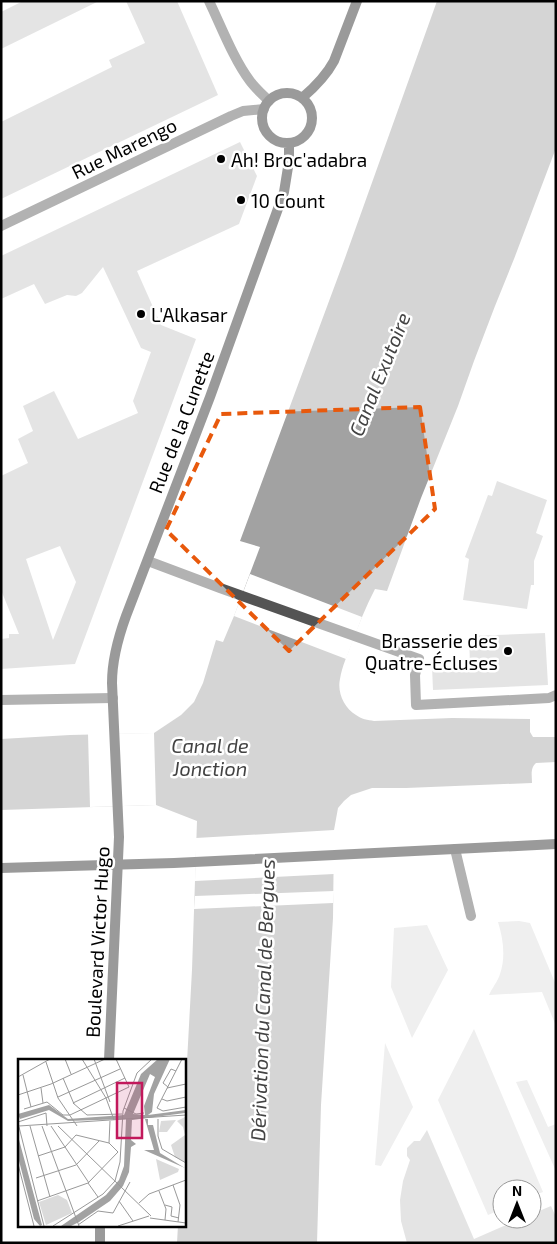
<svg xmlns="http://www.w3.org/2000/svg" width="557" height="1244" viewBox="0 0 557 1244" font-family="'Exo 2',sans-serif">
<rect width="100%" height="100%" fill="#fff"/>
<!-- green -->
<path fill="#dbdbdb" d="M519,921l11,2 26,62v41l-14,-34 -53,3c3,-7 9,-14 11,-21 6,-17 3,-36 -2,-52z
M427,925l21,45 -36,68 -21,-51 3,-59z
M474,1029l69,163 -11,4v-7h-30v20l-14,6 -50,-115z
M385,1043l28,64 -32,59 -6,-1z
M527,1080l21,47 8,-3v47l-40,-89z"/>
<!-- water -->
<path fill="#a2a2a2" d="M437,1h119v147l-42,111 -19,47 -21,55 -16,45 -37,92 -34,93 -12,-2c-9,17 -16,35 -23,53 -4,12 -10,24 -12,37 -3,13 4,29 16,36 5,4 12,5 18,6l78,-3 78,1v13l3,5h23v25l-20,1c-6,5 -4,13 -4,20l-126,5h-34l-21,7 -7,6 -6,7 -4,22 -1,88 -12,187 -4,138h-140l1,-18h6v-108l8,-147 5,-149 -41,-16 -155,5v-71l69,-4 84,-2 27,-18 13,-13 9,-19 13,-43 7,2 11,-26 26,-69 -20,-6 105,-283z"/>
<!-- pier -->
<path fill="#fff" d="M250,574l112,43 -16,42 -112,-43z
M154,733l2,72 -66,2 -2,-73z
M334,830v44l-139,7 1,-43z
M334,891l-1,12 -139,6 1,-13z"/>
<!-- building -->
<path fill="#c4c4c4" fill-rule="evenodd" d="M23,1h76l-98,48v-37z
M126,1h51l41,94 -217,104v-77l111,-55 -3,-7 36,-17z
M240,142l17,34 -18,48 -102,47 24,54 35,14 -121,325 -74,5v-30l8,-1v-4h10l-18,-44v-114l27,-13 -10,-24 15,-8 -10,-25 31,-15 24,48 60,-26 -5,-12 18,-49 -10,-4 -38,-81 -21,26 -6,3 -9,-1 -22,9 -11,-20 -33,15v-43zM60,546l16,36 -23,58 -27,-81z
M497,481l50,19 -11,33 7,3 -9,25v24h-3l-4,24 -64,-9 6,-41 -4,-2 23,-62 4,1z
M545,633l3,52 -115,5 -1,-23 38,-2 -1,-29z
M427,1130l47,109 46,-20h12v-5l19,-8 5,11v26h-149l-6,-22 -1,-21 3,-19 7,-21 -3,-4v-8l7,-7h6z"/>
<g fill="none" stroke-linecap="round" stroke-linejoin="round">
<!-- street -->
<path stroke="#545454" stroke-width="10" d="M209,1c12,25 25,59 41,80 6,8 12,13 19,20
M1,226l230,-110 12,-5 21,-2
M148,561l72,27 199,71 -4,16 1,30 133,-7 7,-3
M1,700l112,-2
M455,849l16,67"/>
<!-- secondary -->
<path stroke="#212121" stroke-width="10" d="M262 118a25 25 0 1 1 50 0a25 25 0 1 1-50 0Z
M302,98c13,-11 24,-22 32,-37l23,-60
M1,868l173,-5 382,-19
M109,1060l10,-223 -7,-154c0,-24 6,-45 14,-67l84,-219 74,-205 5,-31v-18
M100,1243v-18"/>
</g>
<!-- marked area -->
<path d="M0 0H557V1244H0ZM420,407l15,102 -146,142 -123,-121 55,-116z" fill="#fff" fill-opacity=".55" fill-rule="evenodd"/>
<path fill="none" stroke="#e8590c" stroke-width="4" stroke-dasharray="10 6" stroke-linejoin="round" d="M420,407l15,102 -146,142 -123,-121 55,-116z"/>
<!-- markers -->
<g fill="#000" stroke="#fff" stroke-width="2">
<circle cx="221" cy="159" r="5"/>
<circle cx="241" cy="200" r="5"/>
<circle cx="141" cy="314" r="5"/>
<circle cx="508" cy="651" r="5"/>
</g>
<g text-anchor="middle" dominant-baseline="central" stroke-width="5" stroke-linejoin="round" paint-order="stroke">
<!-- street labels -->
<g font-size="19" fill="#000" stroke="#fff">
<text transform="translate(124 148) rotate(-26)">Rue Marengo</text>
<text transform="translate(181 422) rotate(-69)">Rue de la Cunette</text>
<text transform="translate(97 942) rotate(-87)">Boulevard Victor Hugo</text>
</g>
<!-- poi labels -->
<g font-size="19" fill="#000" stroke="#fff" text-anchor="start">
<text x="231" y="159">Ah! Broc'adabra</text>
<text x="251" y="200">10 Count</text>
<text x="151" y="314">L'Alkasar</text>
<text x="498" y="640" text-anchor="end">Brasserie des<tspan x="498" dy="22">Quatre-Écluses</tspan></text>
</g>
<!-- water labels -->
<g font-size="20" font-style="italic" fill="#434343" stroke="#fff">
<text transform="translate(379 374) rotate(-68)">Canal Exutoire</text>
<text x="210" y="745">Canal de<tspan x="210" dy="23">Jonction</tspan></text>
<text transform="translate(262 1000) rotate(-88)">Dérivation du Canal de Bergues</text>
</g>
</g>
<!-- overview -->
<g transform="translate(18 1059)">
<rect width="168" height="168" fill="#fff"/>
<path d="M167,58v45l-10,-5 -4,-12 14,-10 -2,-8 -6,-6zM158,61l-9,12h-8l2,-11zM138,100l23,10 -1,3 -18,8zM40,136l9,5 5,13 -26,12 -7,-23z" fill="#dbdbdb"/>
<path d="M140,0h12l-16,35 -2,18 -4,3 38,-5 -1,3 -53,7 -1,20 5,4 -5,3 -2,25 -6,14 -13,15 -31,21 -8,4h-10l45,-31 13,-15 5,-14 2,-47 -58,2 -19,-11 -29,9 -2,-5 31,-9 19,14 56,-4 17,-41zM132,15l5,3 -11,29 1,9 -12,-1zM127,60h3v6h5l7,28 25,15 -41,-18h10zM0,77l24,89 -2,1 -6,-7 -16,-62z" fill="#a2a2a2" fill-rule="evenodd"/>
<path fill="none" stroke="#999" stroke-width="1" d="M47,0l6,15M64,0l24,39 8,22M76,0l16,43M98,0l13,28M164,0l-25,49 6,3 23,-4M28,3l12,36 19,28M5,16l8,32M0,18l32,-18M45,19l11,26M150,28l-5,-4 8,-14 5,2M23,29l2,15M149,29l19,-4M0,36l33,-11 54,-25M40,38l62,-28M144,40l5,2 19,-4M55,44l52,-25M55,44l14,12 35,-1M106,49l12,6 8,-1M6,50l23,-7 16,13h7l59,-28M140,60v17l4,13 24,14M0,63l28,-9 1,13M1,67l167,-11M12,67l20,71M24,67l37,100M33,67l38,57M40,67l93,90M1,68l25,99M91,84l1,-22M20,97l27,-9 11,-12 33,8 9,9M0,105l16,62M18,119l40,-13 23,-24M70,124l10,14M155,126l7,20 -2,17M141,132l7,18 -1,11M19,142l51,-18 30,-31M101,142l14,20M121,144l10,-9 37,-14M147,146l7,2 -1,9 8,2M132,159l36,5M60,166l20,-14 15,2 17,-31M35,167l50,-32 12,-13 5,-19 3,-51 14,-38 15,-14M100,167l31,-10"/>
<path fill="#c2185b" fill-opacity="0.15" stroke="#c2185b" stroke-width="2.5" d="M99,24h25v55h-25z"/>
<rect width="168" height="168" fill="none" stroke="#000" stroke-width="2.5"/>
</g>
<!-- border -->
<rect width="557" height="1244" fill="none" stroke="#000000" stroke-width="5"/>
<!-- north arrow -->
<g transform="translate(517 1204)"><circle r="24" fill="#ffffff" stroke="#999999"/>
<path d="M0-4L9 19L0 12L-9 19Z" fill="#000000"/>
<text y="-8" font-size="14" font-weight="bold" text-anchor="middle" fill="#000000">N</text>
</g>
</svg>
